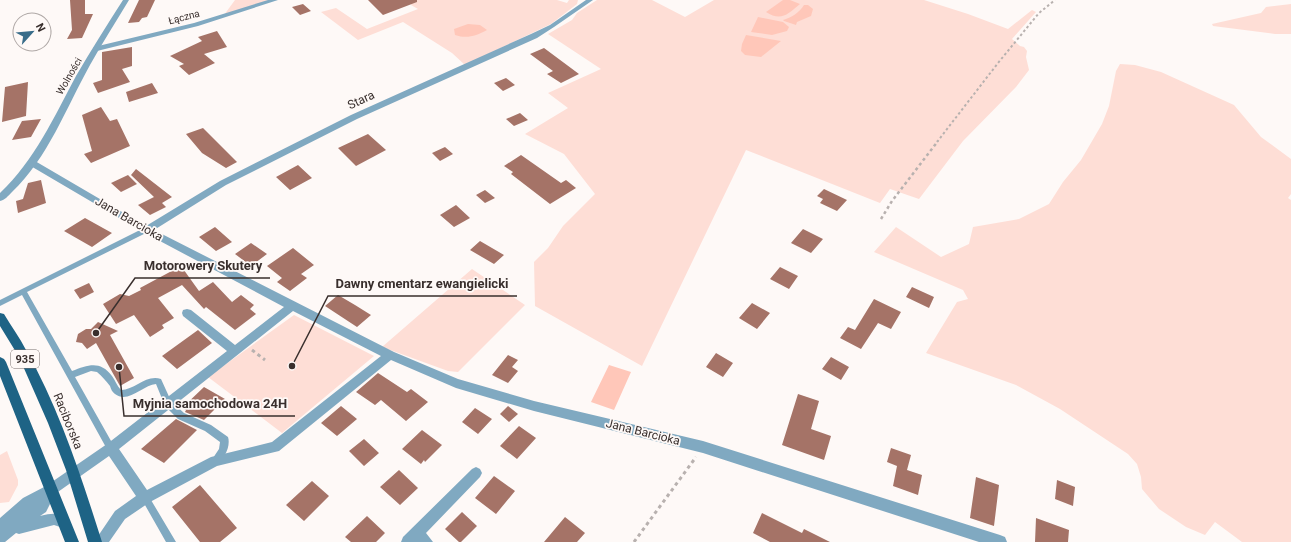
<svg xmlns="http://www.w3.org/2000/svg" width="1291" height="542" viewBox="0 0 1291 542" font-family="Roboto,sans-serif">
<rect width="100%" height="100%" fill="#fef9f7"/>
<!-- green -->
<path fill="#feded6" d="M235,0h35l-46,15z
M413,0h144l10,3 2,-3h9l-1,4 -26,20 -86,41 -13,-12 -49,-31 -45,18 -37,-28 15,-4 31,21 51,-20 -7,-4z
M597,0h55l33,17 29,-17h210l44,14 40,15 24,-19 4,2 -24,27 8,7 4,1 3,4 -1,6 3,13 -13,17 -53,54 -44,58 -29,-10 -10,14 -134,-53 -104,216 -107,-60 -1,-44 14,-14 15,-22 32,-32 -31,-40 -39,-20 43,-26 -20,-15 53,-24 -53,-35 24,-14 5,-7z
M1291,4v30h-16l-62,-8 -1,-2 49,-11 5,-6z
M1120,64l15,1 26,7 73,33 27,32 30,22v35l-3,4 3,2v342h-49l-27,-20 -10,13 -19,-8 -27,-18 -17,-20 -1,-12 -4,-13 -9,-10 -68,-45 -44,-24 -90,-32 31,-51 11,-3 -5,-9 -89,-38 22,-25 45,30 28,-13 4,-17 46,-8 30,-15 14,-22 18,-22 21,-36 7,-18 7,-35z
M472,269l53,36 -67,67 -10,-1 -66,-24z
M294,315l80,41 -92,77 -74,-56z
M7,451l11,29v5l-9,17 -9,1v-48z"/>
<!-- water -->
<path fill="#ffc7b9" d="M783,0h7l10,4c-12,10 -19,18 -34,8z
M804,5h4l5,4 -2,7 -14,6 -1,3 -12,-4 -1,-1c8,-2 17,-8 21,-15z
M758,17l25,5 6,5 -2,4 -15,4 -21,-3z
M468,24l12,1 7,5c-11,6 -20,9 -32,5l-1,-6z
M746,35l35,6 -20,16 -16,-2 -4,-4 1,-7z
M609,365l22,7 -17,38 -23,-8z"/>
<!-- building -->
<path fill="#a57367" d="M70,0h15v14h8l-11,24 -15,1 5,-9z
M139,0h16l-8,17 -5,1 -3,4 -11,1z
M368,0h49v2l-34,13z
M303,4l8,7 -11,4 -8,-8z
M217,31l10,16 -23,7 11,9 -26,12 -10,-9 5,-2 -14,-8 32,-15 -4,-4z
M132,47v19l-10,3 8,13 -32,11 -5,-10 9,-3v-28z
M544,48l35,26 -18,9 -14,-9 6,-3 -23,-17z
M506,78l9,7 -12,6 -9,-8z
M28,82l-2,34 -24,6 3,-35z
M152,83l6,10 -29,9 -3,-10z
M101,107l9,14 7,-2 13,27 -39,17 -7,-9 8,-3 -10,-36z
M520,113l8,7 -14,6 -8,-7z
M41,119l-10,18 -19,3 10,-19z
M203,128l34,34 -11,6 -24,-15 -16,-19z
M368,134l18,16 -30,16 -18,-18z
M445,147l8,7 -13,7 -8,-8z
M521,155l40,28 5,-3 10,8 -26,16 -39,-30 2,-2 -9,-6z
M298,165l14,13 -22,12 -14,-13z
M136,169l36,28 -10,6 4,4 -16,8 -12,-10 16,-8 -23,-22z
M128,175l9,9 -16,8 -10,-9z
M41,180l5,23 -28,10 -2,-12 7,-2 5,-16z
M824,189l23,11 -10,11 -17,-8 3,-4 -6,-3z
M485,190l10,8 -10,5 -9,-8z
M456,205l14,13 -16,9 -14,-12z
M85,218l27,15 -20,14 -28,-16z
M215,227l17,15 -16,9 -17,-14z
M803,229l20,10 -12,14 -20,-10z
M480,241l24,14 -10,9 -24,-14z
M251,243l16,11 -16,12 -16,-12z
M293,248l21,17 -13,9 6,4 -17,13 -13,-9 5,-4 -15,-12z
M181,266l18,25 14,-9 19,20 9,-7 13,10 -4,4 6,5 -21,16 -29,-23 -2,2 -22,-24 -24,13 16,20 -12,7 2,3 -14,9 -16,-22 -18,9 -13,-20 17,-10 9,2 12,-6 -1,-2z
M780,267l18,9 -9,13 -19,-10z
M89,283l5,9 -14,7 -6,-9z
M912,287l22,10 -5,11 -23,-11z
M338,295l17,10 16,10 -14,12 -32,-21z
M874,299l27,13 -10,17 -13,-6 -17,26 -21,-11 8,-11 7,3z
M752,303l18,10 -13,16 -18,-11z
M98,322l20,9 -8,4 24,43 -14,8 -24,-43 -9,6 -5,-6 -6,-1 2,-8 8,-5h5z
M198,330l14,13 -35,26 -15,-13z
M716,353l17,10 -10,14 -17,-10z
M508,355l10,5 -6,7 6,4 -10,12 -16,-8z
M831,357l18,10 -8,13 -19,-11z
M378,373l29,19 4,-3 17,13 -22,19 -25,-21 -6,5 -19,-13z
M204,387l21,12 -21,21 -19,-8 1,-2 -4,-2z
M798,394l21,7 -8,28 20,7 -7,24 -42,-15z
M341,406l16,13 -20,17 -16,-13z
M508,406l10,8 -9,8 -9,-8z
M475,408l17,11 -14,15 -16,-12z
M176,419l21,11 -33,33 -23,-14z
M519,426l17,12 -19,21 -17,-13z
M422,430l20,15 -17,17 -1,-2 -3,4 -19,-15z
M364,439l15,14 -15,13 -15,-15z
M891,448l20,7 -4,15 15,5 -4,20 -25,-9 4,-20 -10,-4z
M399,470l19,18 -18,17 -20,-18z
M494,476l21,15 -19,23 -21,-16z
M976,477l23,8 -5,41 -24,-8z
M1057,480l18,7 -2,19 -18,-7z
M312,481l17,15 -25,25 -18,-16z
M200,485l37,43 -17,14h-20l-28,-35z
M462,512l15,14 -16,16h-2l-14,-13z
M762,513l40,20 2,-4 26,13h-60l-17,-9z
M367,516l18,17 -9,9h-25l-6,-5z
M565,517l20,16 -8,9h-33z
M1036,518l33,12 -1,12h-33z"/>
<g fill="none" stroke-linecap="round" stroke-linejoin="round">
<!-- path-far2 -->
<path stroke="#b8b1af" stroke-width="2" stroke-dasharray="2.5 2.5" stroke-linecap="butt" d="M937,142l61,-79 41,-50 16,-13"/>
<!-- path-far1 -->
<path stroke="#b8b1af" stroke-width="2.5" stroke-dasharray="3 3" stroke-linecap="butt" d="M881,219l11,-18 46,-60"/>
<!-- path -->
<path stroke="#b8b1af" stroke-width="3" stroke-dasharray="3.5 3.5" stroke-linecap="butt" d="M252,350l13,10
M634,542l62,-85"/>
<!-- service -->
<path fill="#80a9c1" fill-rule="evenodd" d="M144,228h2l3,2 -1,2 -121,60 45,79c16,-6 28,-11 40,5 3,4 5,10 9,14 14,0 25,-16 40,-11l10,22 13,12 27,12 17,12c3,9 -4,24 -13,28l-3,-1 -1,-3 8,-12 1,-7 -15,-11 -27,-12 -13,-13 -9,-22c-13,1 -28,20 -41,10 -3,-2 -4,-5 -5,-8 -4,-5 -8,-10 -13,-14l-6,-1 -16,6 40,71 -1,3 -3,1 -3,-1 -86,-156 -22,11v-6z
M145,494l3,1 28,47h-10l-25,-44 1,-3z"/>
<!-- minor -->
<path fill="#80a9c1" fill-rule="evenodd" d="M268,0h10l-80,26 -101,25 -4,-2 1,-2 100,-24z
M586,0h7l-39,27 -17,11 -180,81 -131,66 -72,45 240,122 64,27 76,22 169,40 297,94 5,2 2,5h-28l-276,-89 -169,-42 -78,-23 -65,-28 -112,91 -62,15 -67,36 -25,17 -16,23h-15l21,-31 21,-15 -27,-40 -54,38 -9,18 -6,4c13,-3 16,-3 28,1l2,5 -2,5 -5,1 -9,-3 -35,9 -3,-1 -11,9h-5v-24l23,-20 23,-12 61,-42 120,-93 -44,-35 -1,-3 1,-3 4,-1 4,1 44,35 49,-38 -141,-75 -114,-67 -1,-2 1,-2h6l111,65 74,-45 131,-66 180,-81 19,-9zM293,311l88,45 -109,86 -61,15 -64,33 -28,-41z
M476,467l4,2 2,4 -2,4 -54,56 7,9h-32l2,-5 69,-68z"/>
<!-- tertiary -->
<path fill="#80a9c1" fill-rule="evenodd" d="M123,0h6c-13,22 -27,43 -39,65 -24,43 -42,93 -78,127 -4,4 -7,8 -12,9v-8c35,-33 54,-76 76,-117 15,-26 31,-51 47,-76z"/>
<!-- primary -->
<path fill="#1e6385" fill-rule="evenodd" d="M0,313l4,1c7,12 16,24 22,36 34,60 55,126 76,192h-14l-22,-72 -18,-47 -29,-66 -19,-31z
M0,357l4,2 2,3 73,180h-14l-65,-166z"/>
</g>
<g text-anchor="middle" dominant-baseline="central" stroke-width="3.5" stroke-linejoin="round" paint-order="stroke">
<!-- far-street labels -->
<g font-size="10" fill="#392f2d" stroke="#fef9f7">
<text transform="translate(184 17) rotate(-15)">Łączna</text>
<text transform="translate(69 76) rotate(-60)">Wolności</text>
</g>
<!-- shield labels -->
<rect fill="#fef9f7" stroke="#746c6a" stroke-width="1" x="11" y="350" width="28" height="18" rx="3"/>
<g font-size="11" font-weight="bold" fill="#392f2d">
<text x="25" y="359">935</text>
</g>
<!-- street labels -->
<g font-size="12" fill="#392f2d" stroke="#fef9f7">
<text transform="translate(361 100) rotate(-25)">Stara</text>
<text transform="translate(129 219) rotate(30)">Jana Barcioka</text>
<text transform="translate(68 421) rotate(68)">Raciborska</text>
<text transform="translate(643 432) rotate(14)">Jana Barcioka</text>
</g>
</g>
<!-- callouts -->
<path fill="none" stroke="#392f2d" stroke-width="1.5" d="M96 333L135 278H270M292 366L328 296H517M119 367L124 416H295"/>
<g fill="#392f2d" stroke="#fef9f7" stroke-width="1.5">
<circle cx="96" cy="333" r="4"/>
<circle cx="292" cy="366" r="4"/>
<circle cx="119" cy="367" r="4"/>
</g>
<g font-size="13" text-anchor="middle" font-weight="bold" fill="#392f2d" stroke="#fef9f7" stroke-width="3.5" stroke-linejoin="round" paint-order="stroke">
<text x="203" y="270">Motorowery Skutery</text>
<text x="422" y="288">Dawny cmentarz ewangielicki</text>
<text x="210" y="408">Myjnia samochodowa 24H</text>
</g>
<!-- north arrow -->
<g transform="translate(32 32) rotate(63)"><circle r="19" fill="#fef9f7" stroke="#afa8a6"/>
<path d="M0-3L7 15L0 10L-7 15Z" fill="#386c89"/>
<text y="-6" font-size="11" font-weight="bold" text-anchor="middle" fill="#392f2d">N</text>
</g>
</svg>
